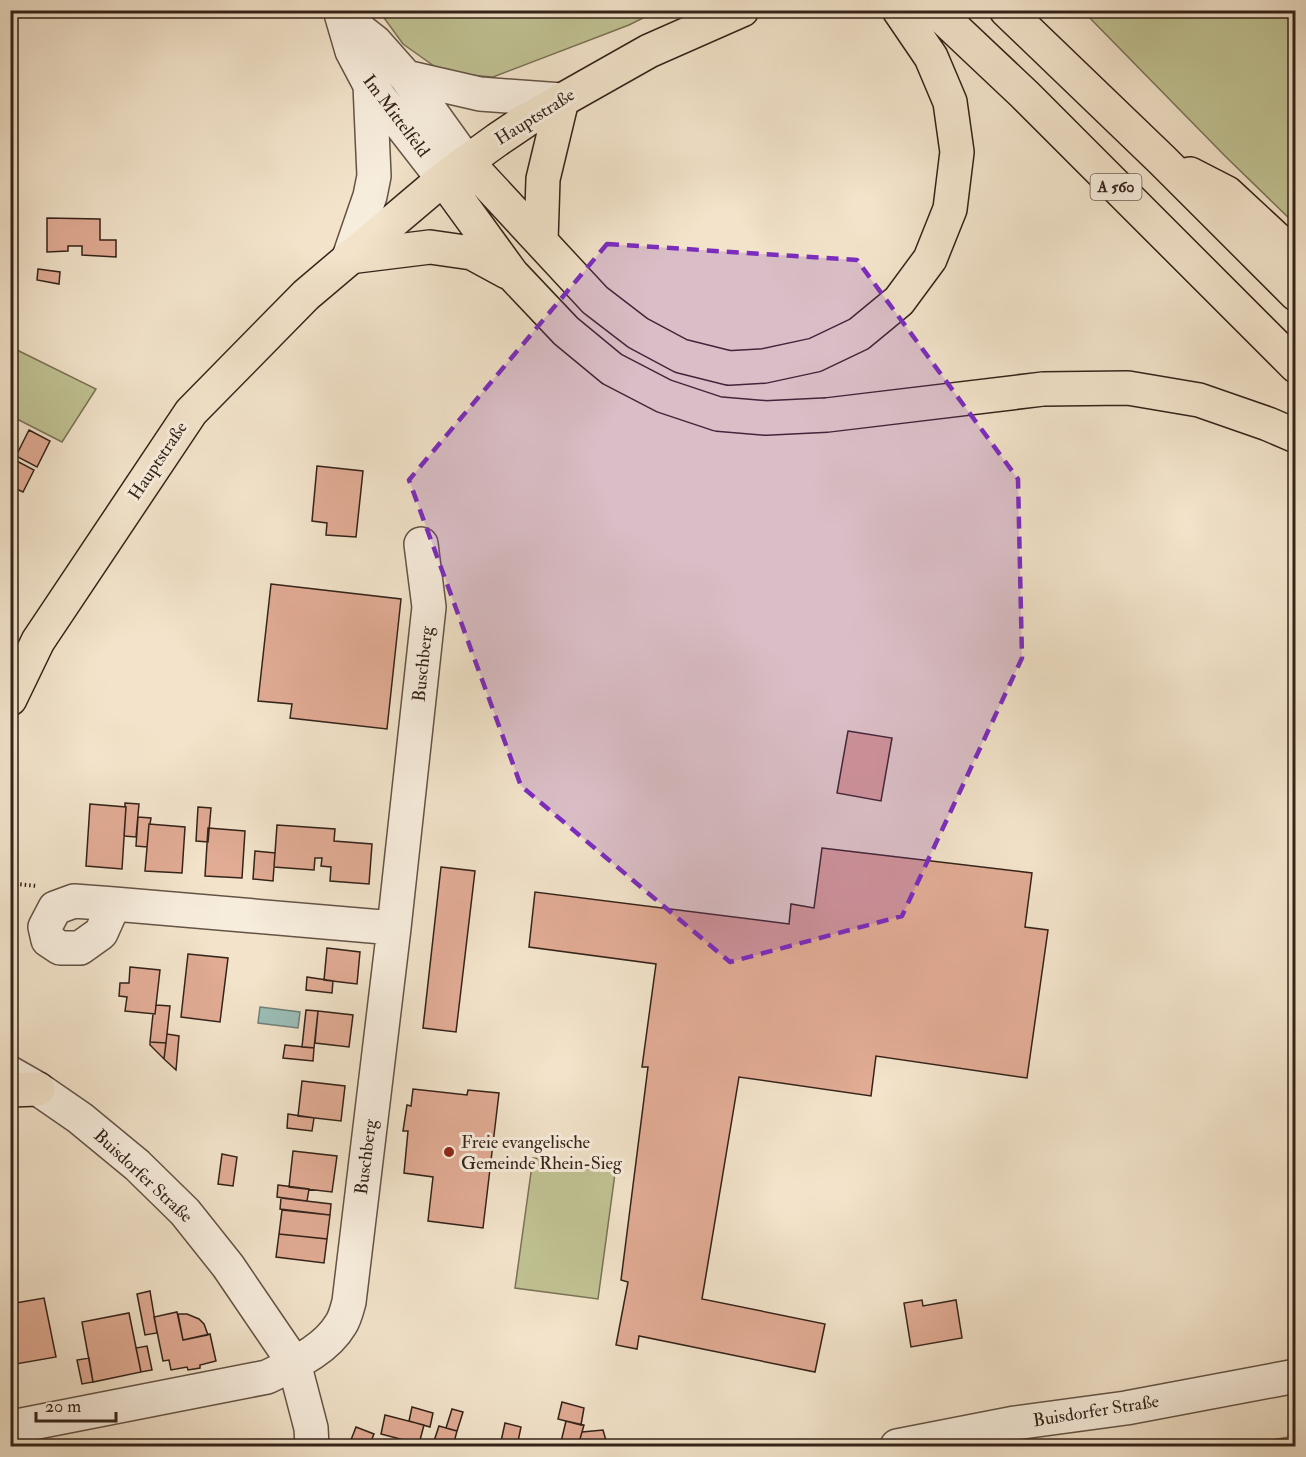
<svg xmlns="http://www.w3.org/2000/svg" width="1306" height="1457" viewBox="0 0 1306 1457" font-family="'IM FELL Double Pica',serif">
<rect width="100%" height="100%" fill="#f2e3ca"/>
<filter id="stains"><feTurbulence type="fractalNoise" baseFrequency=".00333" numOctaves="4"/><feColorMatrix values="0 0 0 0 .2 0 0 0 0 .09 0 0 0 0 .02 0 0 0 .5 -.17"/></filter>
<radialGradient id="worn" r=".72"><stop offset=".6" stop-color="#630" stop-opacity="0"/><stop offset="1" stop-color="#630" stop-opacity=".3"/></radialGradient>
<!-- green -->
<path fill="#c0c293" stroke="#7a7256" stroke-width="1.5" d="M379,11h278l-28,14 -136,52 -49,-4 -41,-29z
M1083,11h212v213l-70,-68z
M11,347l85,42 -34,53 -51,-26z
M533,1158l83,8 -18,133 -83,-11z
M1295,1436v10h-59z"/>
<!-- water -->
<path fill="#9bbeb8" stroke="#728078" stroke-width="1.5" d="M260,1007l40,5 -2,16 -40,-5z"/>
<!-- building -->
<path fill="#e1ab94" stroke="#342319" stroke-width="1.5" d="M47,218l53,1v21h16v17l-34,-2v-9h-14v5l-21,1z
M38,269l22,3 -1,12 -22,-4z
M10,308l7,3 -7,13z
M29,430l21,11 -13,26 -21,-11z
M13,459l21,11 -11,22 -13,-6v-21z
M317,466l46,5 -7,66 -30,-2 1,-12 -15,-2z
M271,584l130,15 -14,130 -97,-11 2,-14 -34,-3z
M848,731l44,7 -11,63 -44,-8z
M125,803l14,1 -3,33 -12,-1 2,-29h-1z
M90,804l36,3 -4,62 -36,-3z
M198,807l13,1 -3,34 -12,-1z
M138,817l13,1 -1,6h-1l-2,23 -11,-1z
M149,824l36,3 -3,46 -37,-2z
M277,825l58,4 -1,12 38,3 -3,40 -39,-3 1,-14 -10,-1 1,-8h-7l-1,12 -40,-3z
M208,828l37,3 -3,47 -37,-2z
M822,848l210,25 -7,54 23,3 -21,148 -151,-22 -5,40 -132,-19 -37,222 123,25 -10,48 -176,-36 -2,13 -21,-4 12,-63 -7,-2 27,-213h-6l14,-103 -127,-17 6,-55 254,32 2,-20 23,4z
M255,851l20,2 -2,28 -20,-2z
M441,867l34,4 -19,161 -33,-4z
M327,948l33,4 -3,32 -33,-4z
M188,954l40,4 -8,64 -39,-5z
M130,967l30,3 -5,44 -30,-3 2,-14 -8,-1 1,-13h9z
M307,977l26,4 -1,12 -26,-3z
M156,1005l14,1 -4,37 -16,-1 3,-28h2z
M306,1010l12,1 -4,37 -12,-1z
M318,1011l35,4 -4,32 -34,-4z
M167,1034l12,2 -3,34 -12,-11z
M150,1042l16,1 -2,16 -14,-14z
M285,1045l29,3 -1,13 -30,-3z
M302,1081l43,5 -4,35 -43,-5z
M413,1089l54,6 1,-5 31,3 -16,135 -55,-7 5,-44 -29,-4 4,-42h-5l4,-26 4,1z
M288,1114l26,4 -2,13 -25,-3z
M293,1151l44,5 -5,36 -43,-5z
M222,1154l15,3 -4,29 -15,-2z
M278,1185l31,4 -2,12 -30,-4z
M281,1198l50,6 -1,11 -50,-6z
M282,1210l48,5 -3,24 -48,-5z
M279,1234l48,5 -3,24 -48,-6z
M150,1291l7,42 -12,2 -8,-41z
M44,1298l12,59 -40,7 -6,-30v-30z
M922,1300l1,6 33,-6 6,38 -51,9 -7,-44z
M177,1312l6,28 27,-6 6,27 -16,4v3l-12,2 -1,-3 -16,3 -2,-10 -6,1 -9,-44z
M129,1313l12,59 -48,10 -11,-60z
M178,1314h9l12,5 5,5 4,11 -25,5z
M147,1346l5,24 -11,2 -5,-24z
M89,1358l4,24 -11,2 -5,-24z
M562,1402l22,6 -3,17 -23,-6z
M412,1407l21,6 -3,14 -21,-6z
M452,1409l11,3 -6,19 -11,-3z
M385,1415l39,10 -5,19 -38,-10z
M566,1421l18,4 -6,21h-18z
M505,1423l16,4 -4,19h-17z
M439,1426l18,5 -4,15h-11l-9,-2z
M356,1427l18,7 -5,12 -20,-1z
M603,1430l4,14 -5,1v1h-24l4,-14z
M627,1440l1,6h-26v-1z"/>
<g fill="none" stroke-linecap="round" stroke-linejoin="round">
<defs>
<path id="minor" d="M340,10l12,41 18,34 73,94
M343,17l32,25 31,35 61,85
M406,77l74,17 82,6
M349,257l21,-61 4,-20 -4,-91
M114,904l-13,29 -21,15h-20l-12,-8 -3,-13 10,-19 19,-7 40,3 280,24
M10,1073l28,16 42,29 57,47 48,47 43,54 66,97 17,65 1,18
M22,1425l245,-48c26,-13 58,-26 74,-53 4,-6 6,-15 8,-22l45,-374 35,-321 -8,-63
M897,1446l118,-23 111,-15 170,-32"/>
<path id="major" d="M10,699l28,-58 153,-229 115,-117 137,-116 54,-39 28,-19 124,-70 93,-41
M10,1090l28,-1"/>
<path id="highway" d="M935,10l89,84 272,272
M1006,10l156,150 134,134
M467,162l128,138 43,33 43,23 48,12 35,-2 51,-11 44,-21 40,-33 31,-42 20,-50 7,-57 -7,-50 -19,-45 -32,-47
M1190,174l37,19 69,64
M443,179l69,95 54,57 46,38 52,27 54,18 48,4 61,-3 216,-26 85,-1 71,12 69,24 28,12
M541,241l2,-62 19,-79
M349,257l81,-10 42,6 35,19"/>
</defs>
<!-- minor casing -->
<use href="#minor" stroke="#645345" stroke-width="36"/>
<!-- major casing -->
<use href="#major" stroke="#342319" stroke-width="36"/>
<!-- highway casing -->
<use href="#highway" stroke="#342319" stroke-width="36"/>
<!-- path -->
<path stroke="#342319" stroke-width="4" stroke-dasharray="1.5 3" stroke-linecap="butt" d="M10,801l6,-19
M10,897l7,-13 20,2"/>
<!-- minor -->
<use href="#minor" stroke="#f7eddd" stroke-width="33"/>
<!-- major -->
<use href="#major" stroke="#f2e3ca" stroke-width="33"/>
<!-- highway -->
<use href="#highway" stroke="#f2e3ca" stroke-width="33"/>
</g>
<!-- marked area -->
<path fill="#7b2cbf" fill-opacity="0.2" stroke="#7b2cbf" stroke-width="4.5" stroke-dasharray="12 8" stroke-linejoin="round" d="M607,244l250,16 161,219 4,179 -120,258 -172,46 -209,-176 -112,-306z"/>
<!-- markers -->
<circle fill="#8f2418" stroke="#f7eddd" stroke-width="2" cx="449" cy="1152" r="6"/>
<g text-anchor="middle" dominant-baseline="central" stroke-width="6" stroke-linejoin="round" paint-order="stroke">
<!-- shield labels -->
<rect fill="#f7eddd" stroke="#6e6054" stroke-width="1.5" x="1090.5" y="174" width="51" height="26" rx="4.5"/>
<g font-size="16" font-weight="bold" fill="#342319">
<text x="1116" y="187">A 560</text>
</g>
<!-- street labels -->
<g font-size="18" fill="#342319" stroke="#f7eddd">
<text transform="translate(396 116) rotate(53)">Im Mittelfeld</text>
<text transform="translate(535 117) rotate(-32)">Hauptstraße</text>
<text transform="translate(158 461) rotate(-56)">Hauptstraße</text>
<text transform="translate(423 664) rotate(-84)">Buschberg</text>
<text transform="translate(366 1157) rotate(-83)">Buschberg</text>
<text transform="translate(143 1176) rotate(43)">Buisdorfer Straße</text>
<text transform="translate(1096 1411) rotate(-9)">Buisdorfer Straße</text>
</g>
<!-- poi labels -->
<g font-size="18" fill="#342319" stroke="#f7eddd" text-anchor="start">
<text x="461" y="1142">Freie evangelische<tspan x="461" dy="21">Gemeinde Rhein-Sieg</tspan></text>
</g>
</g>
<!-- margin -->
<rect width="1306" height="1457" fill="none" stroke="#f2e3ca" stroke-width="36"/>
<rect x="12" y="12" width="1282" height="1433" fill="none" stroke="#342319" stroke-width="3"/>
<rect x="18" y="18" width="1270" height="1421" fill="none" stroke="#342319" stroke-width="1.5"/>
<!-- scale -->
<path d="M36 1412v9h80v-9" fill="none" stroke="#342319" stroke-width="3"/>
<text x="45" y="1412" font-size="18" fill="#342319" stroke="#f7eddd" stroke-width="4.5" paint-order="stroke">20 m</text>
<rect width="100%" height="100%" filter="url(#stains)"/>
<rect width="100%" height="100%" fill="url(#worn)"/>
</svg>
